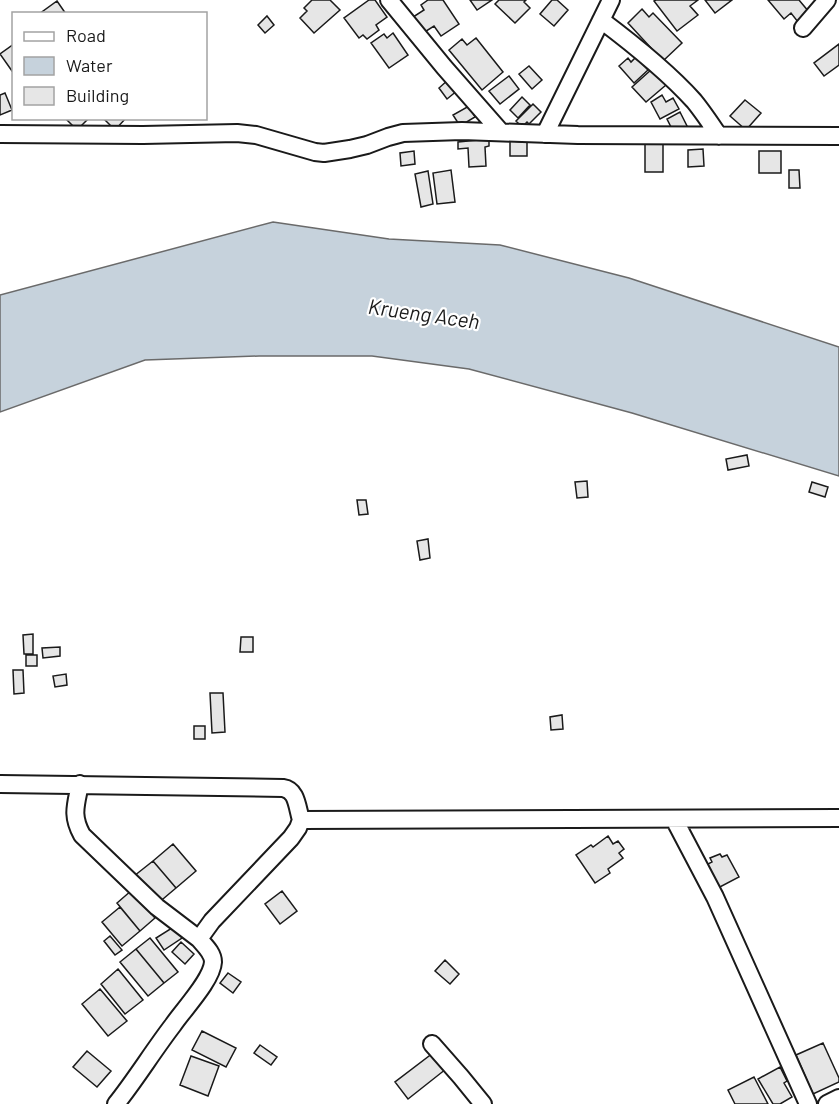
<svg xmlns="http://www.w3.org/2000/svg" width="839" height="1104" viewBox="0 0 839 1104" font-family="Barlow,sans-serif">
<rect width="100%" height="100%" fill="#fff"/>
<!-- water -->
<path fill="#c6d2dc" stroke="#6a6a6a" stroke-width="1.5" d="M273,222l116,17 111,6 129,33 210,69v129l-207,-63 -163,-44 -97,-13h-113l-114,4 -145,52v-117z"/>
<!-- building -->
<path fill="#e6e6e6" stroke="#1a1a1a" stroke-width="1.5" d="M312,0h18l10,10 -26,23 -14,-15 7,-7 -3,-3z
M369,0h6l12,17 -11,8 3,5 -12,9 -4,-4 -4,3 -15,-20z
M428,0h15l16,24 -18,12 -7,-10 -14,9 -10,-16 14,-9 -3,-5z
M470,0h22l-15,10z
M499,0h27l-2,2 6,6 -15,15 -20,-19z
M552,0h5l11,10 -14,16 -14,-12z
M656,0h42l-8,6 8,9 -21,16 -23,-30z
M705,0h27l-17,13z
M768,0h31l10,12 -11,10 -7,-9 -7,6z
M57,1l9,13h-27z
M642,9l7,8 4,-4 29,30 -19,18 -35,-38z
M267,16l7,9 -9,8 -7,-8z
M393,33l15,22 -19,13 -18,-25 13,-9 3,4z
M476,38l27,34 -21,18 -33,-40 13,-11 5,6z
M14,44v26l-2,1 -12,-17z
M839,44v21l-15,11 -10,-13z
M636,57l12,13 -14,13 -15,-17 9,-8 3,4z
M529,66l13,14 -10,9 -13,-15z
M652,69l14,16 -20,17 -14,-15z
M509,76l10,13 -19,15 -11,-13z
M449,79l9,11 -11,9 -8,-11z
M5,93l7,17 -12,5v-20z
M662,95l4,7 7,-4 6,11 -19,10 -9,-17z
M522,97l8,8 -12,13 -8,-8z
M745,100l16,13 -15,17 -16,-14z
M533,104l8,8 -12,12 -2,-2 -5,5 -6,-6z
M469,106l6,11 -15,9 -7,-11z
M680,112l7,14 -13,7 -7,-14z
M65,118h24l-12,12z
M103,118h23l-11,12z
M489,139v7l-4,1 1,19 -17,1 -1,-19 -10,1v-7z
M510,141l17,1v14h-17z
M645,144h18v28h-18z
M703,149l1,17 -16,1v-17z
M414,151l1,13 -14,2 -1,-13z
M759,151h22v22h-22z
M451,170l4,32 -18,2 -4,-31z
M789,170h10l1,18h-11z
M428,171l5,33 -12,3 -6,-33z
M747,455l2,11 -21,4 -2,-11z
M587,481l1,16 -11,1 -2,-16z
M812,482l16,5 -3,10 -16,-5z
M357,500h9l2,14 -9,1z
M428,539l2,19 -10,2 -3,-19z
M33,634v20h-9l-1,-19z
M241,637h12v15h-13z
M60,647v9l-17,2 -1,-10z
M26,655h11v11h-11z
M13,670h10l1,23 -10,1z
M66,674l1,11 -12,2 -2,-11z
M210,693h13l2,39 -13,1z
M562,715l1,14 -12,1 -1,-13z
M194,726h11v13h-11z
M608,836l5,8 5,-3 6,8 -5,4 4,5 -15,11 2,4 -15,10 -19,-28 15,-10 2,2z
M173,844l23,27 -20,17 -23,-27z
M720,854l2,3 5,-2 12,22 -21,11 -12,-23 6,-3 -2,-4z
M153,861l23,27 -19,16 -23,-28z
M132,890l23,28 -15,13 -23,-28z
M282,891l15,20 -17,13 -15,-20z
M120,907l20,24 -18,15 -20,-24z
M175,926l7,12 -18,12 -8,-12z
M110,936l12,14 -7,5 -11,-14z
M150,938l28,34 -14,11 -28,-34z
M181,942l13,12 -9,10 -13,-12z
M136,949l28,34 -16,13 -28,-34z
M445,960l14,14 -9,10 -15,-13z
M118,969l25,31 -18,14 -24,-30z
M228,973l13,9 -8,11 -13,-10z
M100,989l27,32 -19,15 -26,-32z
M202,1031l34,17 -10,19 -34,-17z
M823,1043l16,35v4l-26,12 -17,-39z
M260,1045l17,12 -6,8 -17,-12z
M87,1051l24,20 -14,16 -24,-20z
M433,1053l13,16 -38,30 -13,-17z
M191,1056l28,10 -11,30 -28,-11z
M780,1067l7,14 -3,2 8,14 -12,7h-7l-15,-25z
M754,1077l14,27h-33l-7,-14z"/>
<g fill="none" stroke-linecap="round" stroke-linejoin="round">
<defs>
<path id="minor" d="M389,0l55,67 57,65
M601,20c32,24 66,51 93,81 9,11 17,23 25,35
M803,28l24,-28
M0,134l143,1 94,-2 19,2 59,17 9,1 26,-4 17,-4 21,-8 15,-4 59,-2 116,4 261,1
M545,134l66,-134
M0,784l283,4c14,2 14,19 18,32l538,-2
M80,784c-4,21 -9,31 2,51l75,72 42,32
M674,819l41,78 93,207
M432,1044l29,33 22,27
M116,1104c20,-25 37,-53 57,-79 10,-15 39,-45 40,-63 0,-9 -8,-16 -14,-23l13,-18 79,-83 7,-10 3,-8
M827,1104l12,-6"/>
</defs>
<!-- minor casing -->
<use href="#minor" stroke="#1a1a1a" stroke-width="20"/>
<!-- minor -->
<use href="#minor" stroke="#fff" stroke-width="16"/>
</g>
<g text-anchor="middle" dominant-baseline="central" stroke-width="4.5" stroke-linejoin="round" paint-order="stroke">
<!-- water labels -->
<g font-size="21" font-style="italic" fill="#1a1a1a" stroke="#fff">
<text transform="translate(424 313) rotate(8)">Krueng Aceh</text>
</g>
</g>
<!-- legend -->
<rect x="12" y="12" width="195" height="108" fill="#ffffff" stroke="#a3a3a3" stroke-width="1.5"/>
<rect x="24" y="32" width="30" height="9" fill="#ffffff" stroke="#a3a3a3" stroke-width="1.5"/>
<text x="66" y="42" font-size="18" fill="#1a1a1a">Road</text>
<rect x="24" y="57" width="30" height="18" fill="#c6d2dc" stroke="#a3a3a3" stroke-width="1.5"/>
<text x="66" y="72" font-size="18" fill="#1a1a1a">Water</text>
<rect x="24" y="87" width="30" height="18" fill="#e6e6e6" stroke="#a3a3a3" stroke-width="1.5"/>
<text x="66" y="102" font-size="18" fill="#1a1a1a">Building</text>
</svg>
